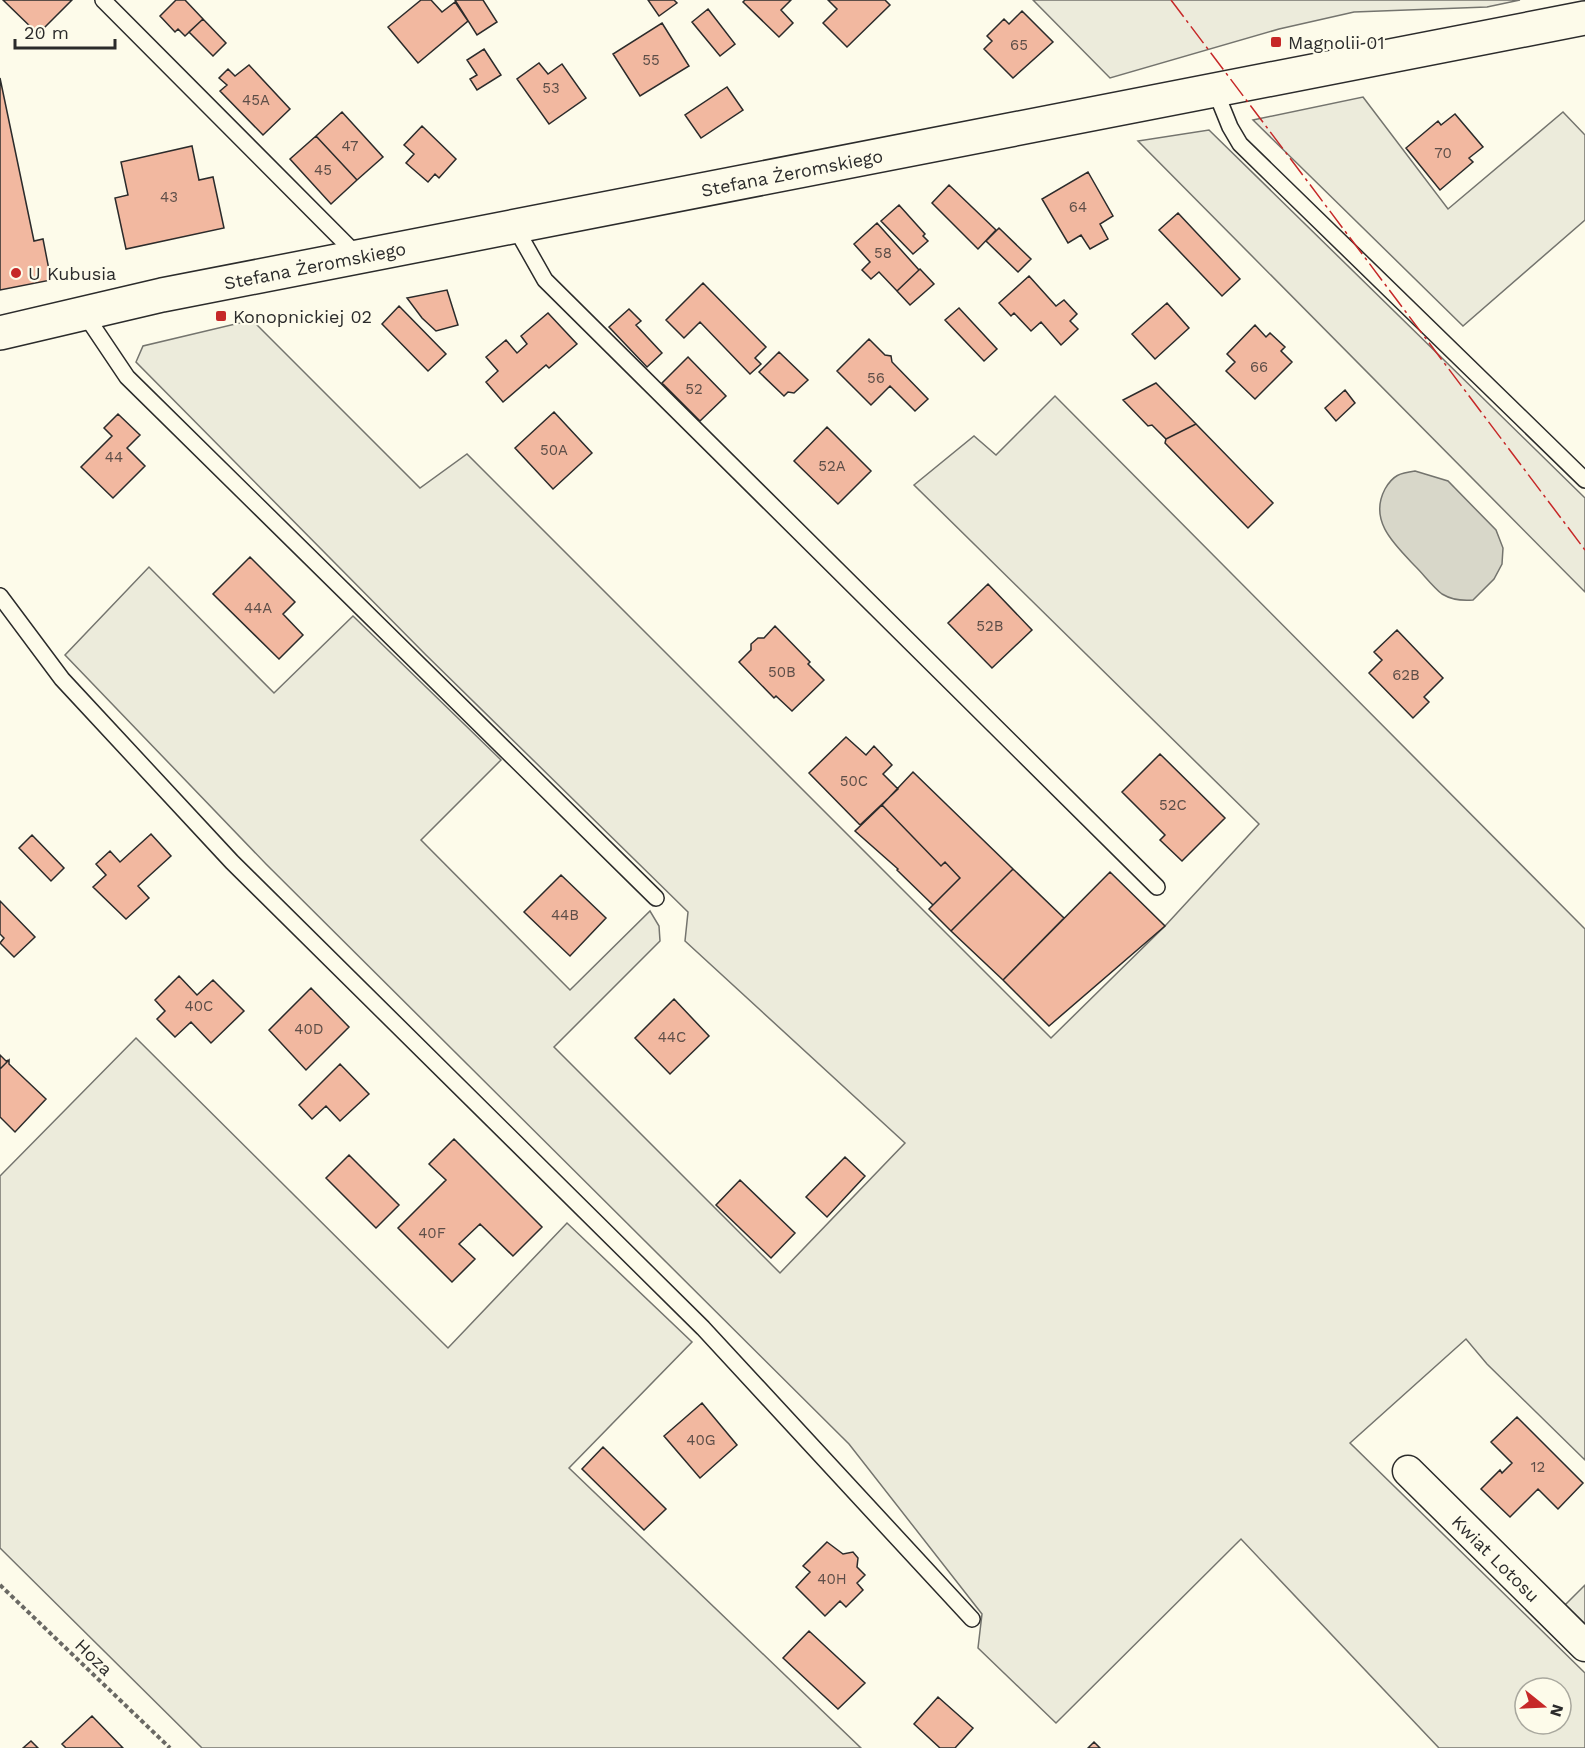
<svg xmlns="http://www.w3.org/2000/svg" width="1585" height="1748" viewBox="0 0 1585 1748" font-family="'Work Sans',sans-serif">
<rect width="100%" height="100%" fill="#fdfbea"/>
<!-- green -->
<path fill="#ecebdb" stroke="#74746e" stroke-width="1.5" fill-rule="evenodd" d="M1033,0h487l-33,7 -133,5 -75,17 -169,49z
M1363,97l85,112 115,-97 22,23v85l-122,106 -210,-206z
M1209,130l376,368v94l-447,-451z
M252,320l168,168 47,-34 584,584 114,-112 94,-102 -345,-339 60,-49 22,19 59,-59 530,533v531l-98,-96 -21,-25 -116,104 235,230v75h-146l-198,-209 -185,184 -78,-75 4,-34 -133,-170 -583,-580 -201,-209 84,-88 125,126 79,-77 148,144 -80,80 149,150 80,-79 9,15 1,15 -106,106 226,226 125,-130 -220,-202 3,-29 -262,-257 -290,-293 7,-16zM1525,1688h36v36h-36z
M136,1038l312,310 119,-125 125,119 -123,126 292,280h-659l-202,-200v-372z
M1585,1585v43l-22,-21z"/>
<!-- water -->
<path fill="#d8d7c9" stroke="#74746e" stroke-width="1.5" d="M1415,471l33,10 48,49 7,18 -1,16 -8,15 -21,21c-11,1 -21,0 -31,-6 -9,-7 -18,-19 -26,-27 -21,-22 -48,-46 -31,-78 8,-14 15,-16 30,-18z"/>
<!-- building -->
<path fill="#f2b8a0" stroke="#2b2b2b" stroke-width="1.5" d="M3,0h69l-34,34z
M176,0h9l18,19 -18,17 -7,-7 -3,3 -15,-16z
M421,0h10l11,12 13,-10 13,19 -50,42 -30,-36z
M455,0h28l14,22 -20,13z
M648,0h26l3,3 -18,13z
M745,0h46l-10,10 12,13 -14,14 -36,-35z
M828,0h57l5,5 -43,42 -24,-24 14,-14z
M708,9l27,35 -15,12 -28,-34z
M1022,11l31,31 -40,36 -29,-29 8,-8 -5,-5 17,-17 5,5z
M203,19l23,24 -13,13 -24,-24z
M662,23l27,43 -49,30 -27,-42z
M484,49l17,26 -24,15 -7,-11 7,-4 -10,-15z
M539,63l9,11 14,-10 24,34 -37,26 -32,-45z
M249,65l41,44 -27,26 -43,-44 7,-6 -8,-7 9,-9 7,7z
M0,78l34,163 9,-2 8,41 -51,10z
M727,87l16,23 -42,28 -16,-23z
M342,112l41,45 -26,23 -41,-44z
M1455,114l28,33 -14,11 4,4 -33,28 -34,-42 32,-27 3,4z
M422,126l34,33 -17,19 -4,-4 -7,8 -22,-19 8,-9 -10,-9z
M316,136l41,44 -26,24 -41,-45z
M192,146l7,34 14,-3 11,51 -98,21 -11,-51 13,-3 -7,-33z
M1088,172l25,44 -13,8 8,15 -18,10 -9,-14 -13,8 -26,-44z
M949,185l47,45 -18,19 -46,-46z
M899,205l26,29 -2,2 5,5 -15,13 -32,-33z
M1178,213l62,66 -18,17 -63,-66z
M877,223l42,47 -22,21 -18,-19 -8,7 -9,-9 8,-8 -16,-18z
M999,228l32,31 -13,13 -32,-31z
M920,269l14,15 -24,21 -13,-14z
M1029,276l27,30 8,-6 13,14 -7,7 8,8 -17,16 -20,-23 -10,9 -17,-18 -3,3 -12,-13z
M703,283l63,64 -11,11 6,6 -11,10 -50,-52 -16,16 -18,-18z
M447,290l11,35 -22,6 -14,-13 -15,-20z
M1167,303l22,25 -34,31 -23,-25z
M399,306l47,48 -18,17 -46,-47z
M959,308l38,41 -13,12 -39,-41z
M629,309l12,12 -5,4 26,28 -15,14 -38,-40z
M548,313l29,31 -28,24 -3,-3 -43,37 -17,-20 12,-11 -12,-14 20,-17 11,13 10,-9 -6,-8z
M1255,325l11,12 4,-4 15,14 -4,4 11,11 -37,37 -29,-28 9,-9 -8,-8z
M869,339l16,16 6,1 1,6 36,37 -13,12 -25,-25 -19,19 -34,-34z
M779,352l29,28 -14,13 -6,-1 -4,4 -25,-24z
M688,357l38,39 -26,25 -38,-38z
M1156,383l40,41 -30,15 -14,-14 -4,1 -25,-26z
M1345,390l10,13 -19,18 -11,-13z
M554,412l38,41 -39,36 -38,-41z
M118,414l22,21 -13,13 18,18 -32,32 -32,-31 31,-31 -8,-8z
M1196,424l77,79 -25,25 -83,-85 1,-4z
M827,427l44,44 -33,33 -44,-43z
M250,557l45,45 -12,12 20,21 -24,24 -66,-65z
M988,584l44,46 -40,38 -44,-45z
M775,626l35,36 -2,2 16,16 -32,31 -16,-15 -2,2 -35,-36 12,-12v-6l7,-6h6z
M1397,630l46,48 -19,19 5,5 -16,16 -44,-45 13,-13 -8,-8z
M846,737l20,18 8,-9 18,19 -9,9 15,15 -38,36 -51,-52z
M1160,754l65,64 -43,43 -22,-21 5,-5 -43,-43z
M913,772l100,97 -62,62 -22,-22 31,-31 -15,-16 -4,4 -59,-61z
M882,805l59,61 4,-4 15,16 -27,27 -36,-35 1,-1 -43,-38z
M151,834l20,22 -33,30 11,12 -23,21 -33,-32 13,-12 -10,-11 14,-13 10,11z
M32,835l32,33 -13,13 -32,-33z
M1013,869l51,49 -61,62 -52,-49z
M1110,872l55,54 -116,100 -46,-46z
M561,875l45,43 -36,38 -46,-44z
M0,901l35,36 -21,20 -14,-14 4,-5 -4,-4z
M179,976l18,19 16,-15 31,31 -33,32 -20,-21 -16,15 -18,-18 8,-8 -10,-11z
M311,988l38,39 -43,43 -37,-40z
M674,999l35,37 -39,38 -35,-36z
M0,1055l6,6 3,-1 -9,9z
M9,1060v4l37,35 -31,33 -15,-15v-48z
M340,1064l29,30 -29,27 -14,-15 -14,13 -13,-14z
M454,1139l88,88 -29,29 -33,-32 -21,20 16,15 -23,23 -54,-54 48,-48 -17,-16z
M349,1155l50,50 -23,23 -50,-50z
M845,1157l20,19 -38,41 -21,-20z
M740,1180l55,53 -24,25 -55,-53z
M702,1403l35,42 -37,33 -36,-42z
M1517,1417l66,66 -25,26 -20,-20 -28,28 -29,-28 19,-19 2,3 10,-10 -21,-21z
M603,1447l63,62 -22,21 -62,-61z
M827,1542l16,12 10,-2 5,6 -1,9 8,8 -8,8 6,7 -17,17 -6,-6 -15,15 -29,-29 14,-15 -7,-6z
M809,1631l56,52 -27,26 -55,-51z
M938,1697l35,31 -18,20h-15l-26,-24z
M92,1716l31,32h-57l-4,-4z
M31,1741l7,7h-15z
M1094,1742l6,6h-12z"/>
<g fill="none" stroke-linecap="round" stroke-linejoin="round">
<defs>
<path id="service" d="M103,0l256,257
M1215,90l15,37 10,17 345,336
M515,227l30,53 612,607
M84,313l43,64 529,521
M0,596l62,83 170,183 471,466 269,291"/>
<g id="minor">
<path id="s1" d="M1408,1471l177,175"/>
</g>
<g id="tertiary">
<path id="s2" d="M0,333l162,-38 1423,-277"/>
</g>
</defs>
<!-- service casing -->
<use href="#service" stroke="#2b2b2b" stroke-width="18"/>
<!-- minor casing -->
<use href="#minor" stroke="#2b2b2b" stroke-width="33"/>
<!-- tertiary casing -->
<use href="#tertiary" stroke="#2b2b2b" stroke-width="36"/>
<!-- path -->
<path stroke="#6a6964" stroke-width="4" stroke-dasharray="4.5 3" stroke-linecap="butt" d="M0,1585l170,163"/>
<!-- service -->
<use href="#service" stroke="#fdfbea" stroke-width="15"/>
<!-- minor -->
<use href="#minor" stroke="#fdfbea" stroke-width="30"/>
<!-- tertiary -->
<use href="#tertiary" stroke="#fdfbea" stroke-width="33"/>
<!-- power -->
<path stroke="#c62828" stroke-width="1.5" stroke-dasharray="21 4.5 3 4.5" stroke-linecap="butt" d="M1171,0l414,550"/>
</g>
<!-- markers -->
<g fill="#c62828" stroke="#fdfbea" stroke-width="2">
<rect x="1270" y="36" width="12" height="12" rx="3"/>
<circle cx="16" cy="273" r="6"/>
<rect x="215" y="310" width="12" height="12" rx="3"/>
</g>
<g text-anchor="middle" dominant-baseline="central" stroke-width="4.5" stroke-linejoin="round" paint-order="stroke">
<!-- number labels -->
<g font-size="15" fill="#5d4e48">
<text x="1019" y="45">65</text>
<text x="651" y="60">55</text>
<text x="551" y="88">53</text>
<text x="256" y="100">45A</text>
<text x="350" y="146">47</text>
<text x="1443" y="153">70</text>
<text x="323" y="170">45</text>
<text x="169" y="197">43</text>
<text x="1078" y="207">64</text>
<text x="883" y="253">58</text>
<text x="1259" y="367">66</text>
<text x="876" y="378">56</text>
<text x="694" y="389">52</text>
<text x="554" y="450">50A</text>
<text x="114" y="457">44</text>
<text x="832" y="466">52A</text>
<text x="258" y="608">44A</text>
<text x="990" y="626">52B</text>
<text x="782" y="672">50B</text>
<text x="1406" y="675">62B</text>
<text x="854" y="781">50C</text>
<text x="1173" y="805">52C</text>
<text x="565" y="915">44B</text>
<text x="199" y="1006">40C</text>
<text x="309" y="1029">40D</text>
<text x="672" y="1037">44C</text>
<text x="432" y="1233">40F</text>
<text x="701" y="1440">40G</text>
<text x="1538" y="1467">12</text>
<text x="832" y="1579">40H</text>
</g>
<!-- poi labels -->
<g font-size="18" fill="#2b2b2b" stroke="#fdfbea" text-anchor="start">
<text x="1288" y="42">Magnolii 01</text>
<text x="28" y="273">U Kubusia</text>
<text x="233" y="316">Konopnickiej 02</text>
</g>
<!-- street labels -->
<g font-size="18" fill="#2b2b2b" stroke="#fdfbea">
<text stroke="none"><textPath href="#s2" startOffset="808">Stefana Żeromskiego</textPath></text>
<text stroke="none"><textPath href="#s2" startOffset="322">Stefana Żeromskiego</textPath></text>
<text stroke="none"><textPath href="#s1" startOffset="124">Kwiat Lotosu</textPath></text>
<text transform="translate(94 1657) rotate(44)">Hoza</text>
</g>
</g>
<!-- north arrow -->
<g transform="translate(1543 1706) rotate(108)"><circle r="28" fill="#fdfbea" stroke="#a9a89e" stroke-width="1.5"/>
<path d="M0-4.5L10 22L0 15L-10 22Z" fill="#c62828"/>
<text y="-9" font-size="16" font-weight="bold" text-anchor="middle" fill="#2b2b2b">N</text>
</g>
<!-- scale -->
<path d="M15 39v9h100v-9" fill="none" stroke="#2b2b2b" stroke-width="3"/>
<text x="24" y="39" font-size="18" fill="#2b2b2b" stroke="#fdfbea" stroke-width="4.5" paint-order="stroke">20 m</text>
</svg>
